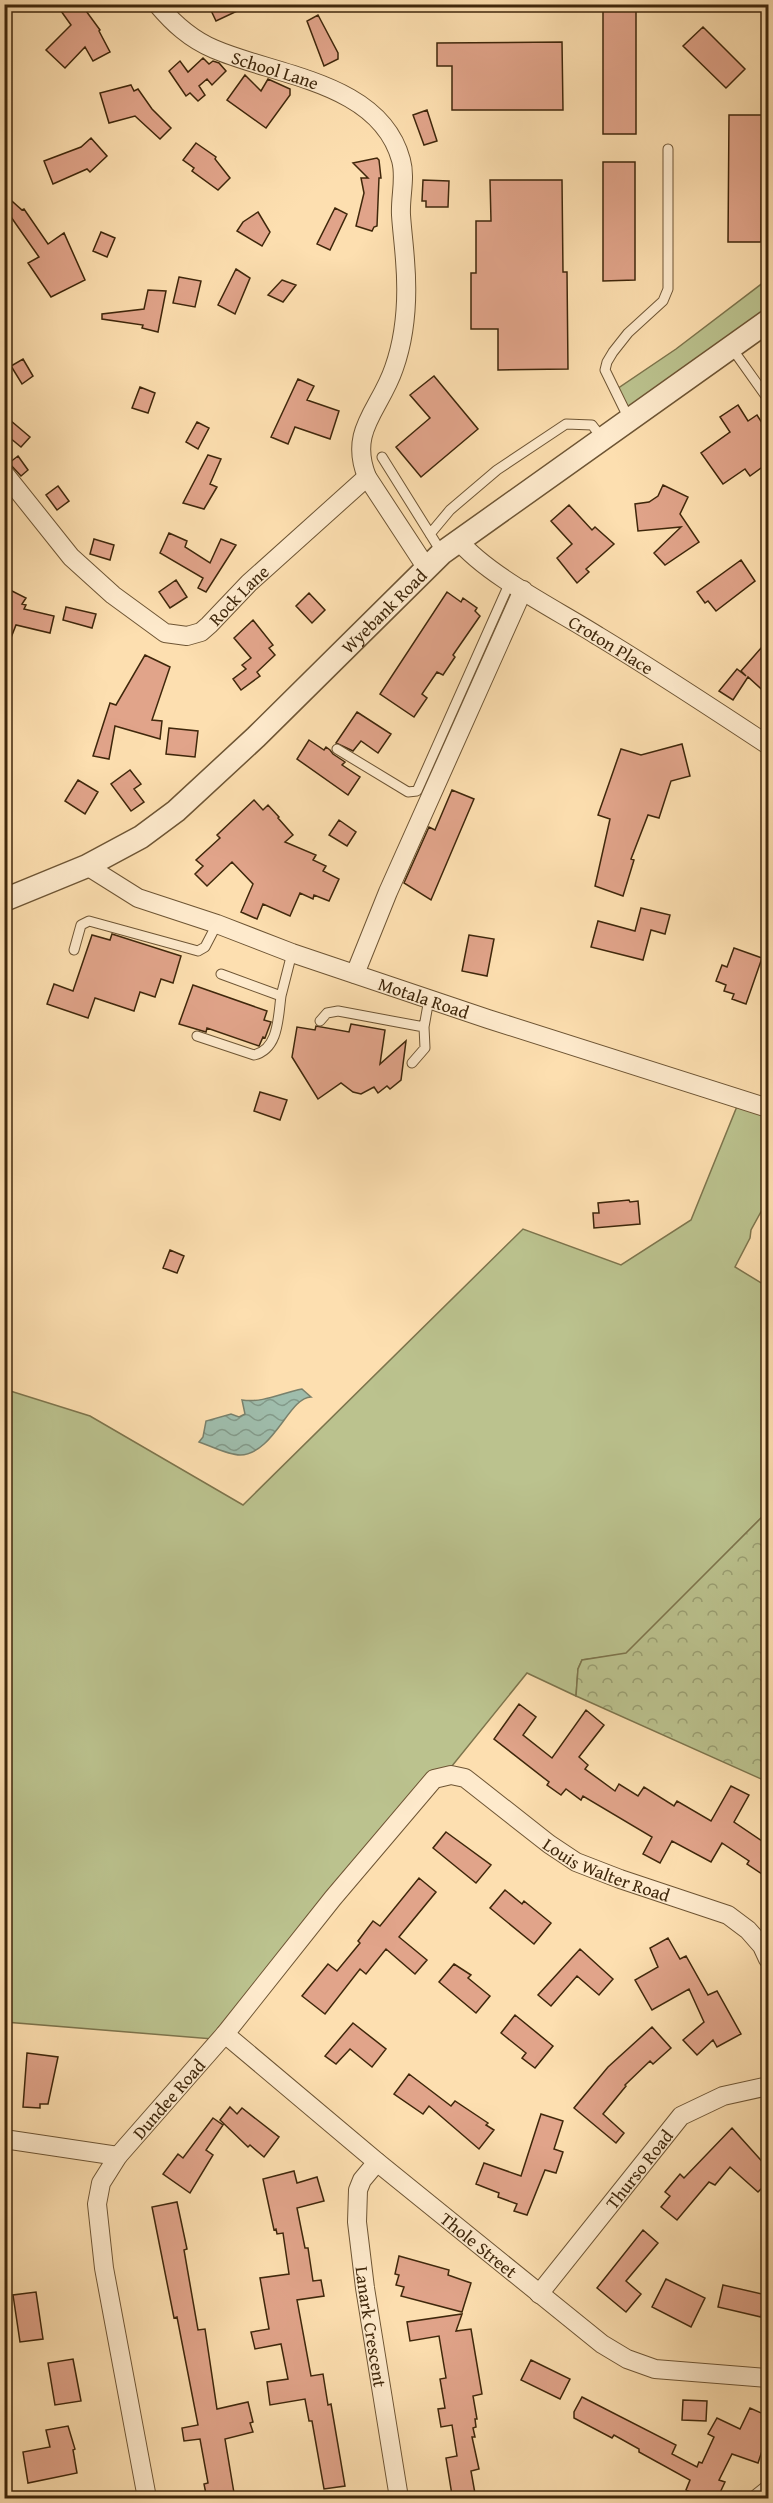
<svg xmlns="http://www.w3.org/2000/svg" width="773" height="2503" viewBox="0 0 773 2503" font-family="'Gentium Book Plus',serif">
<defs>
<pattern id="forest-crowns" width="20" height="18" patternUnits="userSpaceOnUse" patternTransform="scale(1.5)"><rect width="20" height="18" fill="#bbc28e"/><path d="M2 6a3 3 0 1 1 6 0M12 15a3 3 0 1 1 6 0" fill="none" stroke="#999e72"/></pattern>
<pattern id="water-waves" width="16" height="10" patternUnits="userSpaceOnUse" patternTransform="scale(1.5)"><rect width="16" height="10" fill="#9fbdac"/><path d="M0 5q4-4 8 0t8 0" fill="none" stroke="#839a8a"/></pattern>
</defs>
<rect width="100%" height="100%" fill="#fddfb0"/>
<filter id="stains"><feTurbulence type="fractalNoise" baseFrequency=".00333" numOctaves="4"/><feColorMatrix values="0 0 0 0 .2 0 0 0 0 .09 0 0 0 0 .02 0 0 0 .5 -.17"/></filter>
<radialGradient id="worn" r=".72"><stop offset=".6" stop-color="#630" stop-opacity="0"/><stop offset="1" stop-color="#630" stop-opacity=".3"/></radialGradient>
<!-- green -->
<path fill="#bbc28e" stroke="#7d744c" stroke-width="1.5" d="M768,279v42l-137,97 -17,-27 62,-42z
M740,1099l28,8v92l-17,31 -1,8 -15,29 33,20v224l-142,143 -44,6 -4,9 -2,27 -49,-23 -75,93 -8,5 -231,268 -208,-17 -1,-633 86,27 153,89 280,-276 98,36 70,-45z"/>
<!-- forest -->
<path fill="url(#forest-crowns)" stroke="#7d744c" stroke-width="1.5" d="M768,1511v271l-192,-86 2,-27 4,-9 44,-7z"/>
<!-- water -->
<path fill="url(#water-waves)" stroke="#79816c" stroke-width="1.5" d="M302,1389l9,8c-22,0 -37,57 -71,58 -12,0 -29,-9 -41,-13l4,-5 3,-16 25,-7 8,3 6,-3 -3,-14c22,3 39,-7 60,-11z"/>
<!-- building -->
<path fill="#e1a48a" stroke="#3f270b" stroke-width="1.5" d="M56,4h25l19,26 -1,1 11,21 -17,9 -8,-14 -20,21 -19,-18 25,-25z
M208,4h44l-36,17z
M603,4h33v130h-33z
M318,15l20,38v6l-14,7 -17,-45z
M703,27l42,42 -19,19 -43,-42z
M562,42l1,68h-111v-44h-15v-23z
M203,58l6,6 4,-3 6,2 7,8 -14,14 -5,-6 -8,7 6,9 -7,6 -8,-8 -4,3 -17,-25 11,-10 8,11z
M245,75l16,16 7,-12 22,10v6l-24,33 -39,-28z
M131,85l3,6 4,-2 14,20 19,19 -11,11 -25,-23 -26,7 -9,-30z
M427,110l10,31 -13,4 -11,-30z
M729,115h33l-1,127h-33z
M91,138l16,18 -17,16 -3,-3 -34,15 -9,-23 37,-14z
M196,143l20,14 -1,2 15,19 -12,12 -26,-19 2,-3 -11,-8z
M377,158l2,2 2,18h-2l-2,48 -3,1 -2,4 -16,-5 8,-33 -3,-15h7l-15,-15z
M603,162h32v118l-32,1z
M423,180l26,1 -1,26h-22v-6h-4z
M490,180h72l1,92h4l1,97 -70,1v-41h-27v-56h5v-52h15z
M4,194l18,16 2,-1 24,35 16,-11 21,47 -34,17 -23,-34 11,-6 -35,-50z
M335,208l12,6 -17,36 -13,-6z
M258,212l12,20 -8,14 -25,-15 6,-9z
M101,232l14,6 -8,19 -14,-6z
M236,269l14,9 -15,36 -17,-9z
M179,277l22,4 -6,26 -22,-4z
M282,280l14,5 -13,17 -15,-7z
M148,290l18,1 -8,41 -16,-4 1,-3 -41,-6v-5l42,-5z
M23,359l10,17 -11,8 -11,-18z
M434,376l44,53 -57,48 -25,-30 34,-29 -20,-23z
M298,379l16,7 -7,14 32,11 -9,28 -35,-12 -7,17 -17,-7z
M140,387l15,6 -7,20 -16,-5z
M738,405l10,16 9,-6 11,17v31l-18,13 -5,-7 -22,15 -22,-31 29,-21 -10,-15z
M4,415l26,22 -9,10 -17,-14z
M197,422l12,6 -11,21 -12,-7z
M208,455l13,4 -11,25 7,3 -13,22 -21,-6z
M18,456l10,14 -7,6 -12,-13z
M663,485l25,12 -8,17 19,28 -34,23 -11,-12 27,-26 -43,4 -3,-27 14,-2 9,-6z
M58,486l11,15 -12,9 -11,-15z
M569,505l23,25 3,-3 19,17 -28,25 3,3 -12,11 -20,-25 15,-14 -21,-23z
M169,533l18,8 -2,6 25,16 11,-24 15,6 -30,47 -8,-4 5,-10 -43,-25z
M94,539l20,6 -4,15 -20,-6z
M741,560l14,21 -39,30 -8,-10 -3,2 -8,-11z
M176,580l11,17 -17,11 -11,-16z
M10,590l16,8 -4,6 4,1 -2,4 30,7 -4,17 -34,-8 -11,28 -1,-51z
M447,592l14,10 2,-4 14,10 -2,3 5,5 -27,39 2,2 -12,18 -6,-3 -15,22 5,4 -13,19 -34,-23z
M309,593l16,17 -13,13 -16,-17z
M66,607l30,7 -4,14 -29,-8z
M253,620l20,25 -4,3 6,7 -18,17 3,4 -19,14 -8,-11 13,-10 -4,-4 9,-7 -17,-20z
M761,648l7,7v40l-20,-18 -15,23 -14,-9 18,-22 9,7 -5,-5z
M145,655l25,12 -18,53 10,1 -2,18 -45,-13 -6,33 -16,-3 17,-53 6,2z
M357,712l34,22 -13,19 -17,-12 -8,10 -17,-8z
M169,728l29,3 -3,26 -29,-3z
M309,740l15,10 2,-3 4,3 3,4 12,8 -3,3 18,12 -12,18 -51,-36z
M682,744l8,32 -19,5 -12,37 -11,-3 -17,44 3,1 -11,36 -28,-10 15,-67 -12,-4 23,-66 20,6z
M130,770l11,14 -7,5 10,13 -13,9 -20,-27z
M78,780l20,12 -13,22 -20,-13z
M452,790l22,9 -43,101 -27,-17 25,-56 6,3z
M254,800l9,10 5,-5 11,12 -1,1 15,17 -8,7 31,13 -3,5 13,6 -3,5 16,8 -10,22 -15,-6 -1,4 -13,-6 -10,23 -27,-12 -6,15 -16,-7 12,-28 -21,-22 -25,24 -12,-12 8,-8 -7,-6 24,-22 -3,-3z
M339,820l17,12 -9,14 -18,-11z
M641,908l29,7 -5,19 -14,-4 -8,30 -52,-13 7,-26 37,10z
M112,934l69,22 -8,27 -12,-4 -6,18 -15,-5 -6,19 -39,-13 -7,20 -41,-14 7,-20 19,7 19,-56 18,5z
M469,935l25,4 -7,37 -25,-5z
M734,948l28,10 -16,46 -14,-5 2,-5 -10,-3 2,-6 -10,-4 6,-16 5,2z
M193,985l74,26 -3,9 7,2 -6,16 -2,-1 -4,9 -52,-18 -1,4 -27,-8z
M351,1024l34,6 -5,34 26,-23 -5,39 -11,9 -3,-3 -9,7 -4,-6 -13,7 -8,-2 -12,-9 -23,16 -26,-42 5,-30 18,3 1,-4 33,6z
M260,1092l27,8 -7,20 -26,-9z
M629,1200l1,2 8,-1 2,23 -46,4 -1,-15h6l-1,-10z
M170,1250l14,6 -7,17 -14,-5z
M519,1704l17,13 -13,18 29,23 34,-48 18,15 -25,32 9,8 -3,4 30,22 4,-7 19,12 6,-9 30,19 3,-5 34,20 20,-35 18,9 -15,27 34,23v33l-21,-14 2,-3 -27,-18 -11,19 -39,-21 -12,22 -17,-9 9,-17 -69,-41 -2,4 -15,-11 -5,6 -14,-10 2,-3 -55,-43z
M446,1832l45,33 -15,18 -43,-35z
M419,1878l17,14 -37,45 28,23 -12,14 -29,-25 -20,25 -6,-5 -35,45 -23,-18 26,-32 9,7 23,-28 -2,-2 15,-20 7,5z
M505,1890l17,14 2,-3 27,22 -17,21 -44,-36z
M668,1938l12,21 6,-3 22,39 9,-4 24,43 -24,13 -4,-7 -16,15 -14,-15 21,-18 -15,-33 -37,21 -17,-30 23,-13 -8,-19z
M580,1949l33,30 -14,16 -22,-19 -26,30 -13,-11z
M454,1964l17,11 -3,3 22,18 -14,17 -37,-31z
M515,2015l38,31 -18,22 -13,-10 4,-5 -25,-20z
M353,2023l33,26 -14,18 -22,-18 -14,15 -11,-8z
M652,2027l19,21 -18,16 -3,-3 -25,24 1,1 -23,28 21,19 -8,10 -42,-35 34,-41z
M27,2053l31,4 -10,47h-8v4l-17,-1z
M409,2074l42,32 4,-5 33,22 -2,2 8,5 -15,19 -50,-43 -6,8 -29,-20z
M230,2107l7,7 5,-6 37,29 -15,20 -14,-12 -2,2 -28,-27z
M541,2114l22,7 -9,28 9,3 -7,21 -11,-3 -18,45 -13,-4 3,-7 -19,-7 1,-4 -23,-9 8,-21 37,13z
M213,2118l10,7 -17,25 7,5 -23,38 -27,-19 15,-20 5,4z
M732,2128l36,40v14l-10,10 -28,-25 -15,18 -6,-3 -32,38 -16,-13 9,-11 -5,-4 15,-18 4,4z
M294,2171l3,12 20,-6 7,24 -27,7 8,40h3l5,33 8,-1 3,16 -27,4 14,76 12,-2 5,31 3,-1 14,82 -21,3 -12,-68h-3l-4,-22 -35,6 -3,-23 21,-3 -7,-35 -26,5 -4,-17 18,-3 -9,-51 29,-4 -6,-41 -6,1 -1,-5 -2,1 -11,-51z
M177,2202l10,47 -3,1 14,80 7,-1 12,80 31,-7 5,20 -3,1 3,9 -28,7 10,60h-28l-3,-15 4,-1 -8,-44 -16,2 -2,-13 16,-3 -21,-108 -3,1 -22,-111z
M643,2230l15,13 -32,38 15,13 -15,18 -29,-24z
M399,2256l50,14 -1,5 23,8 -9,29 -61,-16 3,-9 -8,-2 3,-10 -4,-1z
M666,2279l39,19 -14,29 -39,-20z
M723,2285l43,10 -5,22 -43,-10z
M36,2292l7,47 -23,3 -7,-47z
M462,2314l-6,17 15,-2 11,65 -9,2 4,23h-2l1,8 -3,1 2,9h-3l7,32 -8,2 5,28h-20l-1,-5 -3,1 -6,-37 11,-2 -5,-31 -11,2 -3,-18 7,-1 -5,-29 6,-1 -7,-42 -29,5 -3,-19z
M73,2359l8,42 -26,4 -7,-42z
M531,2360l39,19 -10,20 -39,-19z
M582,2397l94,48 -4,9 25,13 2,-5 3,1 12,-26 -6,-3 9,-16 23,11 10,-21 18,8v17l-10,30 -26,-9 -13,26 6,2 -8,17h-13l-18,-9 4,-10 -51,-28v-3l-25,-14 -2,3 -38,-20v-6z
M683,2400l24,1 -1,20 -24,-1z
M68,2426l7,23 -2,1 4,23 -49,10 -5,-31 27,-5 -4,-17z"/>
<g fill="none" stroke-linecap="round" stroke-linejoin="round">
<defs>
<path id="service" d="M731,347l37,52
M629,419l-24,-49 2,-8 6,-10 15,-19 35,-32 5,-12v-140
M382,457l60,96
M430,534l20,-24 47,-40 69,-46 26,1 10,13
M337,749l71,43 9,-1 93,-209
M74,950l7,-25 8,-4 109,30 7,-4 12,-23
M221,974l60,22 11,-43
M320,1021l7,-8 11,-2 86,16 5,-28
M197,1036l57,19c25,-6 24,-38 27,-59
M412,1063l13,-15 -1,-21"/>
<g id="minor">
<path id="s1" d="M157,4c16,19 33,35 57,45 62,27 166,33 187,111 5,18 -1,36 0,55 1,15 3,30 4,45 3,36 1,74 -11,108 -14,42 -46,62 -27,109"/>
<path id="s2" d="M4,473l67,84 42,38 52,38 22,3 14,-4 8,-7 40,-42 118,-106 59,90"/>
<path id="s3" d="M458,540c30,36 99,70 140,96 58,35 114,72 170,109"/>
<path id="s4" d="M87,866l51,32 79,26 75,29 196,66 280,89"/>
<path d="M355,974l33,-82 135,-302"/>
<path id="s5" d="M225,2034l152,128 225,182 25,15 28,10 113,9"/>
<path d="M4,2139l114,17"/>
<path id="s6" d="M377,2162l-15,18 -4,10 -1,32 8,66 34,210"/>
<path id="s7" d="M539,2294l142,-178 42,-20 45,-10"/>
<path id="s8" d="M147,2498l-43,-230 -7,-64 4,-21 17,-27 107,-122 108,-136 101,-119 17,-4 14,3 84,66 27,18 44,17 108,36 20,15 14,16 6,13"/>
<path d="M758,2498l10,-8"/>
</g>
<g id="tertiary">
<path id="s9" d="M4,900l83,-34 54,-29 35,-26 80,-74 186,-184 326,-232"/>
</g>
</defs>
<!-- service casing -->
<use href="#service" stroke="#6e5534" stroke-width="11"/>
<!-- minor casing -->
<use href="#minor" stroke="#6e5534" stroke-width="20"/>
<!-- tertiary casing -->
<use href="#tertiary" stroke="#6e5534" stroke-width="25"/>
<!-- service -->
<use href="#service" stroke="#feeacc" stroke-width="9"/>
<!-- minor -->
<use href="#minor" stroke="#feeacc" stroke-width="18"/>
<!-- tertiary -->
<use href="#tertiary" stroke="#feeacc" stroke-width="22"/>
</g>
<g text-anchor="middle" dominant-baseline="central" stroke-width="4.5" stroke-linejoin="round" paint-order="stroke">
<!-- street labels -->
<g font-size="18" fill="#3f270b" stroke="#feeacc">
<text stroke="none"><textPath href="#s1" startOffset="138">School Lane</textPath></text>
<text stroke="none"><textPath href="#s2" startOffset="318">Rock Lane</textPath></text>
<text stroke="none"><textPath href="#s9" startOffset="483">Wyebank Road</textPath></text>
<text stroke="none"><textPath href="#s3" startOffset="186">Croton Place</textPath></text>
<text stroke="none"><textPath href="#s4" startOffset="363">Motala Road</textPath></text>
<text stroke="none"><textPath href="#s8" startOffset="1046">Louis Walter Road</textPath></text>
<text stroke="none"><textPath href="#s8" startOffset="428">Dundee Road</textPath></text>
<text stroke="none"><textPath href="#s7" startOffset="160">Thurso Road</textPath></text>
<text stroke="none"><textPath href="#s5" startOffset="330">Thole Street</textPath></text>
<text stroke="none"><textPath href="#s6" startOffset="172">Lanark Crescent</textPath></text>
</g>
</g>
<!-- margin -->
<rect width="773" height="2503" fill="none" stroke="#fddfb0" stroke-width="24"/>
<rect x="6" y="6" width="761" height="2491" fill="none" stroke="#3f270b" stroke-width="3"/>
<rect x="12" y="12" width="749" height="2479" fill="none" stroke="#3f270b" stroke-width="1.5"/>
<rect width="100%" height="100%" filter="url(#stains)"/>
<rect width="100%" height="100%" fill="url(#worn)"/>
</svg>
